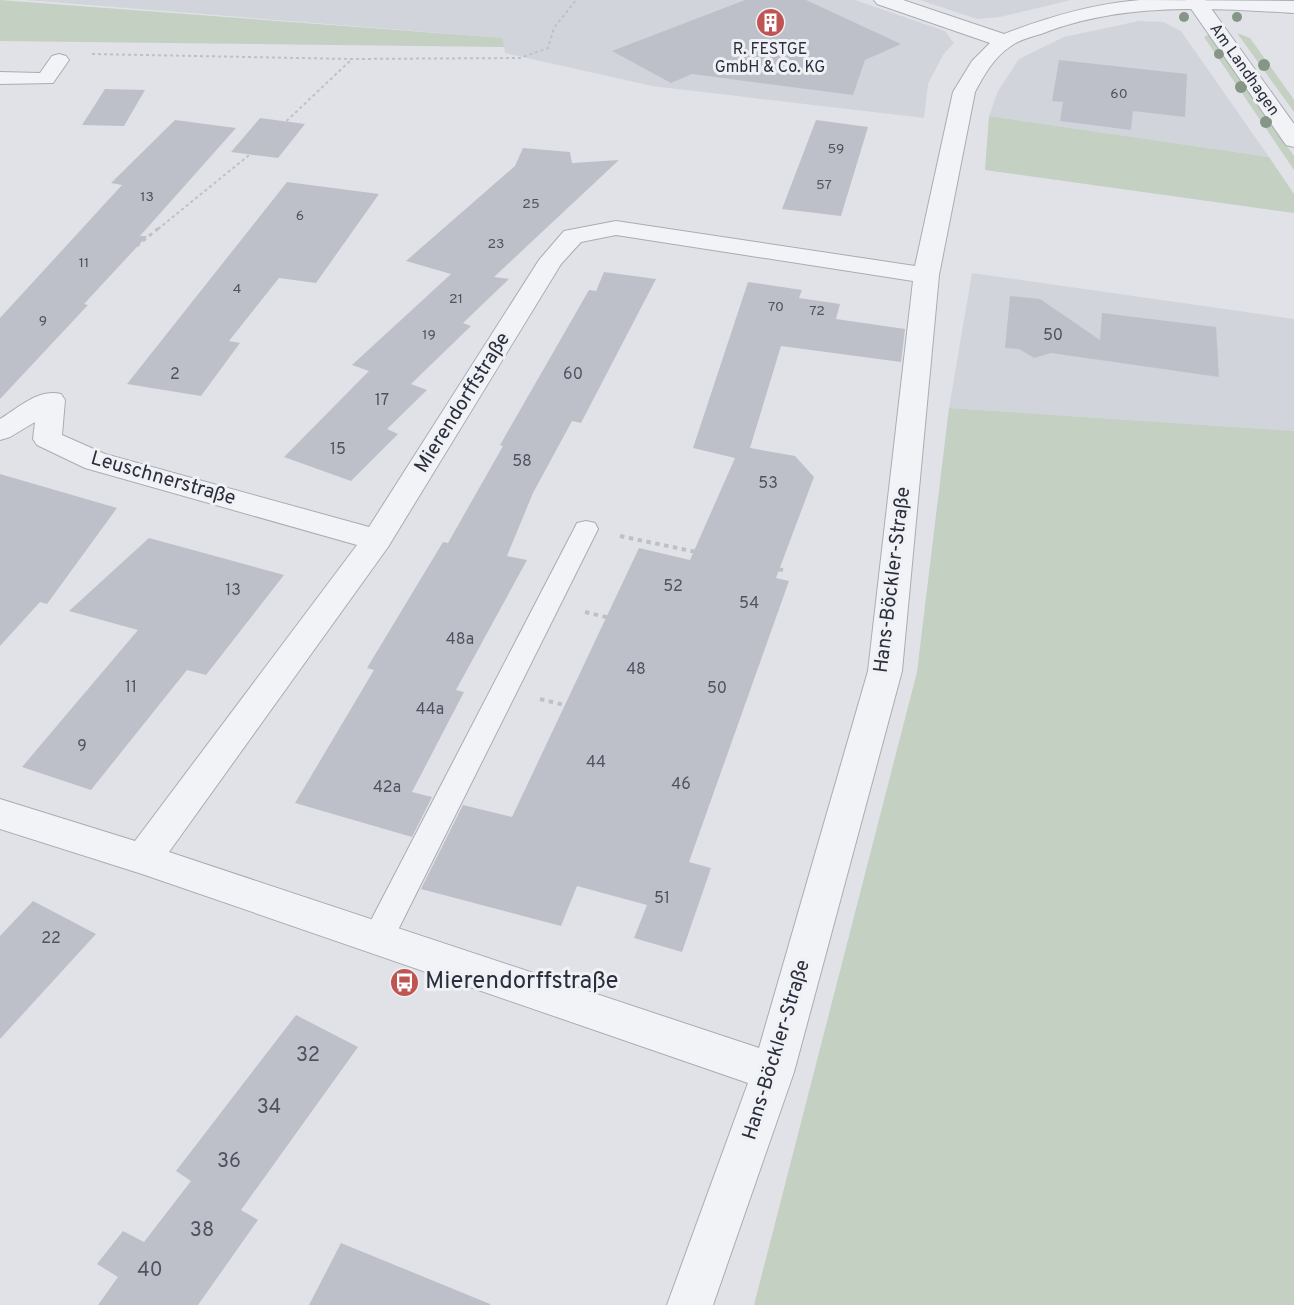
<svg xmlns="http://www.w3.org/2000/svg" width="1294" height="1305" viewBox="0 0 1294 1305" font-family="Overpass,sans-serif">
<rect width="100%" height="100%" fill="#e0e2e7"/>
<!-- built -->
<path fill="#d2d4dc" d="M25,0h830l90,31 9,12 -11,12 -15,29 -4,34 -272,-32 -147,-33 -2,-15z
M920,0h151l-71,17 -23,2z
M1139,21l24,1 18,9 88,126 -280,-41 9,-25 21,-32 45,-22z
M972,273l322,46v112l-345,-23z"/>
<!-- green -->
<path fill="#c3d0c2" d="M0,0l503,38 1,9 -504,-6z
M1237,33l13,5 40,56 4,6v12z
M1210,34l84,122v14l-90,-133z
M989,116l280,41 25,37v19l-309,-43z
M949,408l345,23v874h-540l163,-633z"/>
<!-- building -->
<path fill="#bec0c9" d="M745,0h61l95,44 -36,16 -12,35 -161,-21 -21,9 -59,-32z
M1059,60l128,14 -2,43 -52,-6 -2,19 -71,-9 3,-19 -11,-1z
M105,89l40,1 -21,36 -42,-1z
M260,118l45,6 -27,34 -47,-6z
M175,120l61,8 -96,108h7l-63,68 4,1 -88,94v-81l122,-133 -11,-2z
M816,120l52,7 -27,89 -59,-7z
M523,148l47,4 2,11 47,-3 -125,117 15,2 -46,44 8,3 -60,58 16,6 -40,39 11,5 -47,47 -67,-24 85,-86 -17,-6 99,-91 -45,-13 109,-95z
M287,182l92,12 -63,89 -37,-5 -50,63 11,2 -39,53 -74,-12z
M604,272l52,7 -75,144 -9,-2 -39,72 -26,63 20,4 -71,130 8,2 -52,100 20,5 -20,40 -117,-34 79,-133 -7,-2 76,-126 5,1 55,-97 -3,-1 89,-155 7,1z
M748,282l54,8 -3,8 41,6 -4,15 69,10 -4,33 -120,-16 -31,102 45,8 19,21 -38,101 13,3 -100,281 22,6 -29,84 -48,-14 13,-33 -70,-19 -16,40 -140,-37 42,-84 49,12 127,-269 51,12 45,-102 -42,-10z
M1010,296l30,3 60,41 2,-27 114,14 3,50 -168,-24 -17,5 -15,-9 -14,-1z
M0,474l117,34 -70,96 -7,-2 -40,44z
M149,538l135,37 -78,100 -19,-5 -96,120 -69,-23 116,-137 -69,-19z
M33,901l63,33 -96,105v-103z
M296,1015l62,32 -117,163 17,10 -60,85h-100l20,-28 -21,-13 26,-33 21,11 47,-61 -15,-10z
M341,1243l149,61v1h-181z"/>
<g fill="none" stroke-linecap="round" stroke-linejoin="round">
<defs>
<path id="service" d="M586,521l9,2 3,6 -209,419 -11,4 -11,-4 -5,-10 5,-10 207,-399 3,-6z"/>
<path id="minor" d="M874,0h29l101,34c44,-17 88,-30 136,-34l154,1v12c-85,-5 -173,-11 -253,21 -10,3 -22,6 -30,12 -17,11 -27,29 -36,46l-36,183 -37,396 -108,401 -81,233h-46l81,-222 -606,-209 -142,-45v-30l135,42 222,-296 -272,-77 -48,-23 -4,-6 2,-17 -25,15 -10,3v-21c18,-11 39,-31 61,-25l4,6 -3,35 43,19 264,73 170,-267 25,-29 52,-10 299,45 38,-174 19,-31 18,-18 -113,-39zM616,235l297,46 -45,390 -109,377 -590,-196 219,-305 173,-283 20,-22z
M59,54l7,2 3,4 -16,23 -53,1v-12l40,1 12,-17z"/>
<path id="tertiary" d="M1185,0h20l89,124v23l-8,-2z"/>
</defs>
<!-- service casing -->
<use href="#service" stroke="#a9acb4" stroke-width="2"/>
<!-- minor casing -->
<use href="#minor" stroke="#a9acb4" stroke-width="2"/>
<!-- tertiary casing -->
<use href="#tertiary" stroke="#a9acb4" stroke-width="2"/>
<!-- path-far2 -->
<path stroke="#bec0c6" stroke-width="2" stroke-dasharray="3 3" stroke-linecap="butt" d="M92,54l259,5 169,-1 28,-10 6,-20 22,-28
M158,229l101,-82 92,-87"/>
<!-- path-far1 -->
<path stroke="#bec0c6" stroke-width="3" stroke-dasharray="4 4" stroke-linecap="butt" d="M0,357l160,-130"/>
<!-- path -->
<path stroke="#bec0c6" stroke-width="4" stroke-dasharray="4.5 4.5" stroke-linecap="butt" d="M620,536l167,35
M585,612l177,42
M540,699l189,47"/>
<!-- service -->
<use href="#service" fill="#f2f3f6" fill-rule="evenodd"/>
<!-- minor -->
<use href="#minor" fill="#f2f3f6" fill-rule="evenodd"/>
<!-- tertiary -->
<use href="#tertiary" fill="#f2f3f6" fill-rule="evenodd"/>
</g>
<!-- trees -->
<g fill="#859687">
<circle cx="1184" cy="17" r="5"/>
<circle cx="1237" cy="17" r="5"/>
<circle cx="1219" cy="54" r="5"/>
<circle cx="1264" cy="65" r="6"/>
<circle cx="1241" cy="87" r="6"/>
<circle cx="1266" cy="122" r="6"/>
</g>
<!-- icons -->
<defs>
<symbol id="building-disc" viewBox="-11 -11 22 22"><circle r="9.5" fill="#bf5552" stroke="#eff1f5"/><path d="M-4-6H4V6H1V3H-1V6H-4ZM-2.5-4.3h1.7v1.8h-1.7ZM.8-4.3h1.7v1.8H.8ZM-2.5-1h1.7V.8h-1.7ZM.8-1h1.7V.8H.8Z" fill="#fff"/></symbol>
<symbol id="bus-disc" viewBox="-11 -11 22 22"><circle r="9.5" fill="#bf5552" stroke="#eff1f5"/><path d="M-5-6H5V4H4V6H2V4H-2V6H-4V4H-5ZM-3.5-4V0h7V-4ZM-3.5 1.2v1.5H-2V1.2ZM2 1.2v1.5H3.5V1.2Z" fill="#fff"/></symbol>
</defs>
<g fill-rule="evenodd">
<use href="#building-disc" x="754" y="6" width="33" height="33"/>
<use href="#bus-disc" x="388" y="966" width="33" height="33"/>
</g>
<g text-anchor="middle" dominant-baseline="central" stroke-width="6" stroke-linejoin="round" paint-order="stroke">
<!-- far-number labels -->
<g font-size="14" fill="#4f5260">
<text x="1119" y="94">60</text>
<text x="836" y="149">59</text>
<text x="824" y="185">57</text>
<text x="147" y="197">13</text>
<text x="531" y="204">25</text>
<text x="300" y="216">6</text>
<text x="496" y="244">23</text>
<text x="84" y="263">11</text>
<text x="237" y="289">4</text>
<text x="456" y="299">21</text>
<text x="776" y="307">70</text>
<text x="817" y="311">72</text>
<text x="43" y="321">9</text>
<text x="429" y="335">19</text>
</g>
<!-- far-poi labels -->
<g font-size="16" fill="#2a2e3d" stroke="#eff1f5">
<text x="770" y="50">R. FESTGE<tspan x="770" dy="18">GmbH &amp; Co. KG</tspan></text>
</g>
<!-- far-street labels -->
<g font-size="16" fill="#2a2e3d" stroke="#eff1f5">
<text transform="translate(1244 70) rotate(55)">Am Landhagen</text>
</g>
<!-- number labels -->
<g font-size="16" fill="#4f5260">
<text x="1053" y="336">50</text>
<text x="175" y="375">2</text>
<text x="573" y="375">60</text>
<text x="382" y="401">17</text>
<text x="338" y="450">15</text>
<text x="522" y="462">58</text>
<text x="768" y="484">53</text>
<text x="673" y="587">52</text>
<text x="233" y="591">13</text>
<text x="749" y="604">54</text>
<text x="460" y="640">48a</text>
<text x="636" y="670">48</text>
<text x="131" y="688">11</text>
<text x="717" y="689">50</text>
<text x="430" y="710">44a</text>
<text x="82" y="747">9</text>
<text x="596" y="763">44</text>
<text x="681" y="785">46</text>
<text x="387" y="788">42a</text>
<text x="662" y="899">51</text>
<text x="51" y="939">22</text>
</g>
<!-- street labels -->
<g font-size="20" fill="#2a2e3d" stroke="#eff1f5">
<text transform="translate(463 403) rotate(-58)">Mierendorffstraße</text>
<text transform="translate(163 479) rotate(16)">Leuschnerstraße</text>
<text transform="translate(893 580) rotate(-83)">Hans-Böckler-Straße</text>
<text transform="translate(777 1050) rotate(-73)">Hans-Böckler-Straße</text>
</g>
<!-- near-number labels -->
<g font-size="20" fill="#4f5260">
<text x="308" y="1056">32</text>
<text x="269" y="1108">34</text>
<text x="229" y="1162">36</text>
<text x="202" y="1231">38</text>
<text x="150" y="1271">40</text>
</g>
<!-- near-poi labels -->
<g font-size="24" fill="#2a2e3d" stroke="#eff1f5" text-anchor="start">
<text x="425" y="982">Mierendorffstraße</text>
</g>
</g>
</svg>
